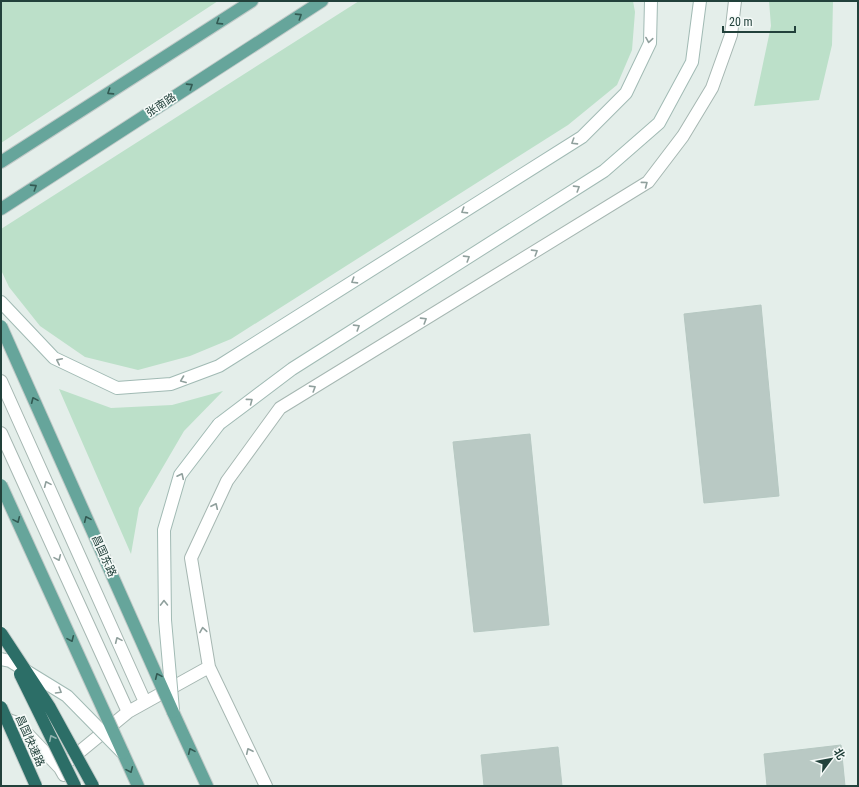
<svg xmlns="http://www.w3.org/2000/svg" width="859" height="787" viewBox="0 0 859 787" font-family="'Roboto Condensed','Noto Sans SC',sans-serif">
<rect width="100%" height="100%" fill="#e4eeea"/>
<!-- green -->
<path fill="#bce0c9" d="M1,1h217l-217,142z
M359,1h274l2,11 -3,38 -15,35 -49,40 -337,214 -41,17 -52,14 -53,-13 -45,-31 -31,-39 -8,-17v-41z
M769,1h64l-1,44 -13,55 -65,6 17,-80z
M59,389l52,19 61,-3 51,-14 -39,40 -45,77 -8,46z"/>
<!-- building -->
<path fill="#b9c9c4" stroke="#b6c8c2" d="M761,305l18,191 -75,7 -20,-189z
M530,434l19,191 -75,7 -21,-190z
M841,745l4,41h-78l-3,-32z
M558,747l4,39h-78l-3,-31z"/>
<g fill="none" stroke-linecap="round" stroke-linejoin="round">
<defs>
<path id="lane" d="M1,381l144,321
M1,433l127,279
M1,717l16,6 43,45 4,7
M60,768l68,-56 81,-45
M266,786l-57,-119 -18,-109 36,-77 53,-73 368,-226 35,-46 29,-48 19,-53 4,-34"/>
<path id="secondary" d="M1,302l53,56 63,30 54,-4 48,-18 363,-229 44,-44 24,-50 1,-42
M219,424l73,-55 312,-198 55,-48 33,-61 8,-61"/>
<path id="primary" d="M1,162l251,-161
M1,209l321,-208
M173,712l34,74
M123,753l15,33"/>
</defs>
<!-- lane casing -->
<use href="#lane" stroke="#a6b7b2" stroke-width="14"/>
<!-- secondary casing -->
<use href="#secondary" stroke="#a1bab4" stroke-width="14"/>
<!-- primary casing -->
<use href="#primary" stroke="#c1cac8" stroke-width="14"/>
<!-- lane -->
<use href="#lane" stroke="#fff" stroke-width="12"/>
<!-- secondary -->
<use href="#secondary" stroke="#fff" stroke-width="12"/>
<!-- primary -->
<use href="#primary" stroke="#66a59b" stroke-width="12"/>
<defs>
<path id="secondary-bridge" d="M1,659l9,2 57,35 55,56
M173,710l-8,-90 -1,-90 16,-55 39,-51"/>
<path id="primary-bridge" d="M1,326l172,386
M1,485l122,268"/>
<path id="highway-bridge" d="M1,633l48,73 44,80
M20,674l55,112
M1,707l35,79"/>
</defs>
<!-- secondary-bridge casing -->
<use href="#secondary-bridge" stroke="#a1bab4" stroke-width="14" stroke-linecap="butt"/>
<!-- primary-bridge casing -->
<use href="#primary-bridge" stroke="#c1cac8" stroke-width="14" stroke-linecap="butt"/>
<!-- highway-bridge casing -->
<use href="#highway-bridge" stroke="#c1cac8" stroke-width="14" stroke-linecap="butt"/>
<!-- secondary-bridge -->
<use href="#secondary-bridge" stroke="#fff" stroke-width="12"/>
<!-- primary-bridge -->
<use href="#primary-bridge" stroke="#66a59b" stroke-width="12"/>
<!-- highway-bridge -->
<use href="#highway-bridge" stroke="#2c6e67" stroke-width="12"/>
</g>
<!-- one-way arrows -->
<defs><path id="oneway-chevron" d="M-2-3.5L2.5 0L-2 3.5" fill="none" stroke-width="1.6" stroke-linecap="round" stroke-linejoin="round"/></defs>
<g stroke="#335a53">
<use href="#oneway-chevron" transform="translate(299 16) rotate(-33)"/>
<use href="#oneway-chevron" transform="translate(219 22) rotate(147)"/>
<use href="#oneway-chevron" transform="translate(190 86) rotate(-33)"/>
<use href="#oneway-chevron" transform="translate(110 92) rotate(147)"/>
<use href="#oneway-chevron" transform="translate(34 187) rotate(-33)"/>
<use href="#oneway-chevron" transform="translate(34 400) rotate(-114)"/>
<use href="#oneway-chevron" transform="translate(87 519) rotate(-114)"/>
<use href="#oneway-chevron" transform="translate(17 520) rotate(66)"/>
<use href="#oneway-chevron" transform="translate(71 639) rotate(66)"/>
<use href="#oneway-chevron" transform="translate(158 676) rotate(-114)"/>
<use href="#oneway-chevron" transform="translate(191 751) rotate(-114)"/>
<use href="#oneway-chevron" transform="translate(130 770) rotate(66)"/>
</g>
<g stroke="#90a09d">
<use href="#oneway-chevron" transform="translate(649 40) rotate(99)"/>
<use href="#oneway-chevron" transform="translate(574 142) rotate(148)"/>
<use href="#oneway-chevron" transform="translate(645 184) rotate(-37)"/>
<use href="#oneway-chevron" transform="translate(577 188) rotate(-32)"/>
<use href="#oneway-chevron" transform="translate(464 211) rotate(148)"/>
<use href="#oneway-chevron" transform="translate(535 252) rotate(-32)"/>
<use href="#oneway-chevron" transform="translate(467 258) rotate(-32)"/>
<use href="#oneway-chevron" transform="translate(354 281) rotate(148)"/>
<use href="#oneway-chevron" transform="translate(424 320) rotate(-32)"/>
<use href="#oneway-chevron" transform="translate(357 327) rotate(-32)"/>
<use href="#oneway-chevron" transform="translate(59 361) rotate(-154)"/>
<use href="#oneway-chevron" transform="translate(183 380) rotate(159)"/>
<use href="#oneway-chevron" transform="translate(313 388) rotate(-32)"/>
<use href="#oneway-chevron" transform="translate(250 401) rotate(-37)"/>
<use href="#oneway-chevron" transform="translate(181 476) rotate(-64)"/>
<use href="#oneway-chevron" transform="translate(47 484) rotate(-114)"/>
<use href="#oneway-chevron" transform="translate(215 506) rotate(-65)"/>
<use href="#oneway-chevron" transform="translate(58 558) rotate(66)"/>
<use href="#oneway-chevron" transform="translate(164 603) rotate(-91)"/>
<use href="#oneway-chevron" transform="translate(203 630) rotate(-99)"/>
<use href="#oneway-chevron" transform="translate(118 640) rotate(-114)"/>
<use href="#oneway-chevron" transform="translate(59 691) rotate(31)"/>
<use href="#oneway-chevron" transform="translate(249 751) rotate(-115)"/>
</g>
<use stroke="#90b4b0" href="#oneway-chevron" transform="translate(52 738) rotate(-116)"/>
<g text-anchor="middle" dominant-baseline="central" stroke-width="3.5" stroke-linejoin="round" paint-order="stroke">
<!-- street labels -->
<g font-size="11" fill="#22413b" stroke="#f5faf8">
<text transform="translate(161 105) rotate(-33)">张南路</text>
<text transform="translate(104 556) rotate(66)">昌国东路</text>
<text transform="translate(30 741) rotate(66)">昌国快速路</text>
</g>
</g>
<!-- border -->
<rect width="859" height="787" fill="none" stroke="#22413b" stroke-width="4"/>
<!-- north arrow -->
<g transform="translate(831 759) rotate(58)" stroke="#f5faf8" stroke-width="3" paint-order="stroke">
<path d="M0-3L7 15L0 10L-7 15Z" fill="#22413b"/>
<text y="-6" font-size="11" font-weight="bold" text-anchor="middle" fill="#22413b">北</text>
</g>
<!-- scale -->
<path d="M723 26v6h72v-6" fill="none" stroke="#22413b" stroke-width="2"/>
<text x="729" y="26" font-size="12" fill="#22413b" stroke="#f5faf8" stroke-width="3" paint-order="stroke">20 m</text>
</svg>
